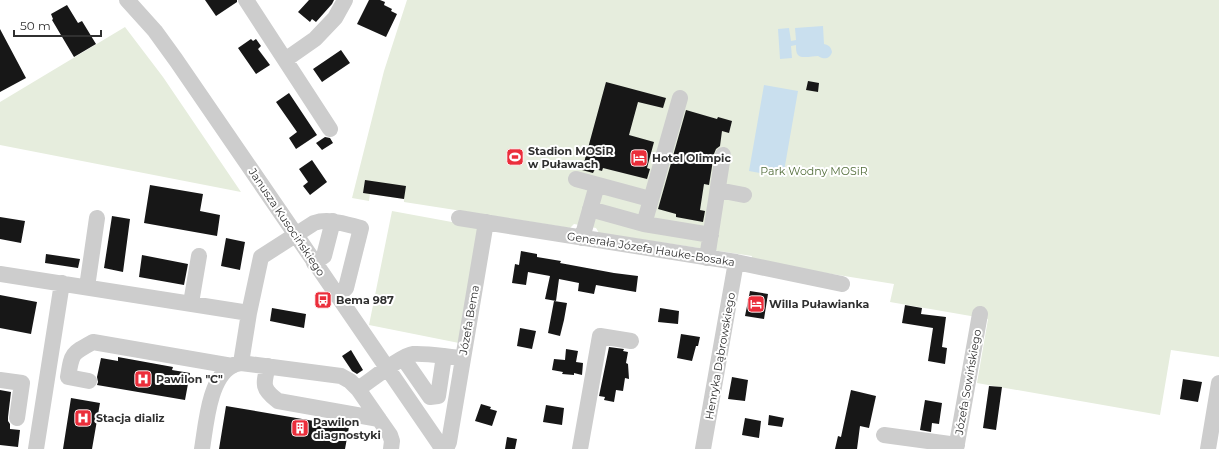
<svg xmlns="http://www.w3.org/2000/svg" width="1219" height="449" viewBox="0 0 1219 449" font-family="Montserrat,sans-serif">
<rect width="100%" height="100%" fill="#fff"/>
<!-- green -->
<path fill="#e6eddd" d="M407,0h812v357l-48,-7 -11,65 -183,-32 11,-64 -98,-17 4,-18 -143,-23 1,-5 -153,-23 -3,-5 -22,-4 -4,4 -166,-26v-3l-34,-5 -1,7 -17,-3 32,-127z
M125,27l38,50 78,115 -241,-47v-43z
M392,211l87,16 -20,116 -90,-18z"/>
<!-- water -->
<path fill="#c9dfee" d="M823,26l1,18c5,1 7,3 8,8 -2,7 -8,8 -14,4 -5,0 -17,3 -20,-1 -2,-2 -2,-7 -2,-10l-5,1 1,12 -12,1 -2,-30 11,-1 2,13 5,-1 -1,-12z
M764,85l34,6 -15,86 -34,-6z"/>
<!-- building -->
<path fill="#171717" d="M205,0h32v2l-21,14z
M309,0h25l-2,4 -16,18 -4,-3 -2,3 -12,-10z
M369,0h11l5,2 -1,3 8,4 -1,2 6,3 -11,23 -29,-13z
M67,5l11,18 4,-2 14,23 -22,13 -22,-37 1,-1 -2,-5z
M0,29l26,49 -26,14z
M251,39l2,2 3,-2 5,7 -3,3 12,16 -14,9 -18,-26z
M341,50l9,13 -28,19 -9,-13z
M808,81l11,2 -1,9 -12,-2z
M606,82l60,16 -3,10 -25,-6 -9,33 25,7 -7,26 3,1 -3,10 -44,-11 -1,3 -7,-2 -2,4 -11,-3z
M289,93l28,42 -21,14 -7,-11 8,-6 -21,-30z
M686,110l31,9 1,-2 14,4 -3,12 -7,-2 -2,15 -4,3 -2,5 -5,31 -5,-1 -4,26 5,1 -2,11 -27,-5v-3l-18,-5z
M325,137l5,1 3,5 -11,7 -6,-7z
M312,160l15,22 -17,13 -7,-9 5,-4 -9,-13z
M365,180l41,6 -2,13 -41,-6z
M150,185l53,9 -3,17 20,4 -3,21 -73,-13z
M112,216l18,3 -7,53 -19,-4z
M0,217l25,4 -4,22 -21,-4z
M226,238l19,4 -5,28 -19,-4z
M521,251l16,3v3l24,4 -1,2 54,10 24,3 -2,16 -40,-7 -2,9 -16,-3 1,-8 -20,-4 -3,22 -11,-2 5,-23 -22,-4 -2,13 -14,-2 3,-19 4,1z
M46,254l34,5 -2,9 -33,-5z
M142,255l46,9 -4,21 -45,-8z
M750,291l18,3 -4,25 -19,-3z
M0,295l37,7 -6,32 -31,-6z
M554,301l13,2 -3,17 -4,16 -12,-3z
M905,305l17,3 -1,6 25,3 -4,30 5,1 -2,16 -17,-3 5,-33 -31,-5z
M272,308l34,6 -2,14 -34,-7z
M660,308l19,3 -1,13 -20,-2z
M520,328l16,3 -4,18 -15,-3z
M681,334l19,3 -2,9h-2l-4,15 -15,-3z
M609,347l15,2 -1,2 5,1 -2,11 2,1 1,15 -4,-1 -2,13 -7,-1 -2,12 -10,-2 1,-3 -6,-1z
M566,349l12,2 -2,11 7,1 -1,12 -8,-2v2l-12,-1 1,-2 -11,-2 2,-11 11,1z
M351,350l12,20 -6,4 -5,-3 -10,-15z
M118,357l55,10 -1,3 18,3 -5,27 -88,-15 1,-3 -1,-5 4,-19 17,3z
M732,377l16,3 -3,21 -17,-2z
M1183,379l19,3 -4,20 -18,-3z
M989,386l13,1 -6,43 -13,-2z
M0,390l11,2 -3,25v4l2,3v5l10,1 -2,17 -18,-2z
M851,390l25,6 -7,32 -9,-2 -3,23h-22l3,-13 3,1z
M71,398l29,5 -8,46h-29z
M925,400l17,3 -3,21 -7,-1 -1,9 -11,-2z
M481,404l10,3 -1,2 7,2 -5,15 -17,-5z
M546,405l18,3 -2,17 -19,-3z
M226,406l123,21 -4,22h-126z
M769,415l15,3 -2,9 -14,-2z
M745,418l16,3 -2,17 -17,-3z
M507,437l10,2 -2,10h-10z"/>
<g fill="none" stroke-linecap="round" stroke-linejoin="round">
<!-- minor -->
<path stroke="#cdcdcd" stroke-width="16" d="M127,0l28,31 21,29 264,385 1,4
M246,0l84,129
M285,60l30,-21 20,-21 10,-18
M576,179l74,20
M718,190l26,5
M590,209l54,15 67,11
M459,218l277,44 106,22
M644,224l36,-126
M582,238l15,-53
M707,258l16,-103
M314,263l10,-7 9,-35
M0,274l249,39 -8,50
M87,287l10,-69
M191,303l8,-47
M249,313l12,-56 53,-34c15,-5 31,1 47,5l-15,60 -9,8
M403,358l27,39 8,-1 6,-40
M268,366c-5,19 -6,23 10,35l101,18
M0,380l22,3 -5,35
M89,381l-21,-4c4,-24 3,-23 25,-35l139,24
M358,389l32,46 2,6 -1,8
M884,435l73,10
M36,449l26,-166
M202,449c4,-24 7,-71 30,-83 3,-2 6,-2 9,-3l100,13 9,5 8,8c11,-7 44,-34 55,-35 14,-1 35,3 50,4
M446,449l3,-7 37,-220
M580,449l20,-113 31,5
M703,449l33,-187
M956,449l24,-135
M1208,449l11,-66"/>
</g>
<!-- icons -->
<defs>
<symbol id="stadium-square" viewBox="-11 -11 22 22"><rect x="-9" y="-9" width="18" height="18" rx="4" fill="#eb2e3b" stroke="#fff"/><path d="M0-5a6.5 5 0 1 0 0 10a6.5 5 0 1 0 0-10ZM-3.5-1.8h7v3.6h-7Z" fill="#fff"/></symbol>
<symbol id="hotel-square" viewBox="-11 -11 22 22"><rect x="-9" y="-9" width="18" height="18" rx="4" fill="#eb2e3b" stroke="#fff"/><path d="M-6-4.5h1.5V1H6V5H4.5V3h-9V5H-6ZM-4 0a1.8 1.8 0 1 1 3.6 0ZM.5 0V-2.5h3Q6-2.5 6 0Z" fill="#fff"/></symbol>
<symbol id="bus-square" viewBox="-11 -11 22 22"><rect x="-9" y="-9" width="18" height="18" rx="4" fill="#eb2e3b" stroke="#fff"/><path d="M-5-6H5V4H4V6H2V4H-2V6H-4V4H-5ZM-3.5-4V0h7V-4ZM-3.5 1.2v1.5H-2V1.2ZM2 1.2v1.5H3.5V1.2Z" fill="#fff"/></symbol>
<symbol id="hospital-square" viewBox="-11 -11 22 22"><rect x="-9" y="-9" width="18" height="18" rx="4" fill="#eb2e3b" stroke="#fff"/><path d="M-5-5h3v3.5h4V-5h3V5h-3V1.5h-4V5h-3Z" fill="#fff"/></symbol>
<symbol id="building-square" viewBox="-11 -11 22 22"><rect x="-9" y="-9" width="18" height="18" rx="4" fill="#eb2e3b" stroke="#fff"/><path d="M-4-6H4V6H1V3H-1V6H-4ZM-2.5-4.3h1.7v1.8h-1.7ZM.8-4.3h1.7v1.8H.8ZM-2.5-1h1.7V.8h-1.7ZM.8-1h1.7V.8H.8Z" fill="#fff"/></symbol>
</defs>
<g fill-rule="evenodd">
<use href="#stadium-square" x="505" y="147" width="20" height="20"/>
<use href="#hotel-square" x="629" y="148" width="20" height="20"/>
<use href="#bus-square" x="313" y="290" width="20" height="20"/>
<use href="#hotel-square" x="746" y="294" width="20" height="20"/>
<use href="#hospital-square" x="133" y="369" width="20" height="20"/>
<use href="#hospital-square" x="73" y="408" width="20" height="20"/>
<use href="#building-square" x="290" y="418" width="20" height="20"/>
</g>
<g text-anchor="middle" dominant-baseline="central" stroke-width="4" stroke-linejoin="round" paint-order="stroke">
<!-- poi labels -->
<g font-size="11" font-weight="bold" fill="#303030" stroke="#fff" text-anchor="start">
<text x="528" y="151">Stadion MOSiR<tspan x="528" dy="13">w Puławach</tspan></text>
<text x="652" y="158">Hotel Olimpic</text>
<text x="336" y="300">Bema 987</text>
<text x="769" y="304">Willa Puławianka</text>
<text x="156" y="379">Pawilon "C"</text>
<text x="96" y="418">Stacja dializ</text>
<text x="313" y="422">Pawilon<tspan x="313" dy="13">diagnostyki</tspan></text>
</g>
<!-- park labels -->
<g font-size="11" fill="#536e3b" stroke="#fff">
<text x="814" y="171">Park Wodny MOSiR</text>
</g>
<!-- street labels -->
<g font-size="11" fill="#303030" stroke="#fff">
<text transform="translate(287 222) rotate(56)">Janusza Kusocińskiego</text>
<text transform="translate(651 249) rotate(9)">Generała Józefa Hauke-Bosaka</text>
<text transform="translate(469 320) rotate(-80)">Józefa Bema</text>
<text transform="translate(720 356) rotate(-80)">Henryka Dąbrowskiego</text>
<text transform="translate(968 382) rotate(-80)">Józefa Sowińskiego</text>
</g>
</g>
<!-- scale -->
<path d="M14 30v6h87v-6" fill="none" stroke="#303030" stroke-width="2"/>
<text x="20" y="30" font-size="12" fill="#303030" stroke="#ffffff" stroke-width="3" paint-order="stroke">50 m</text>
</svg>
